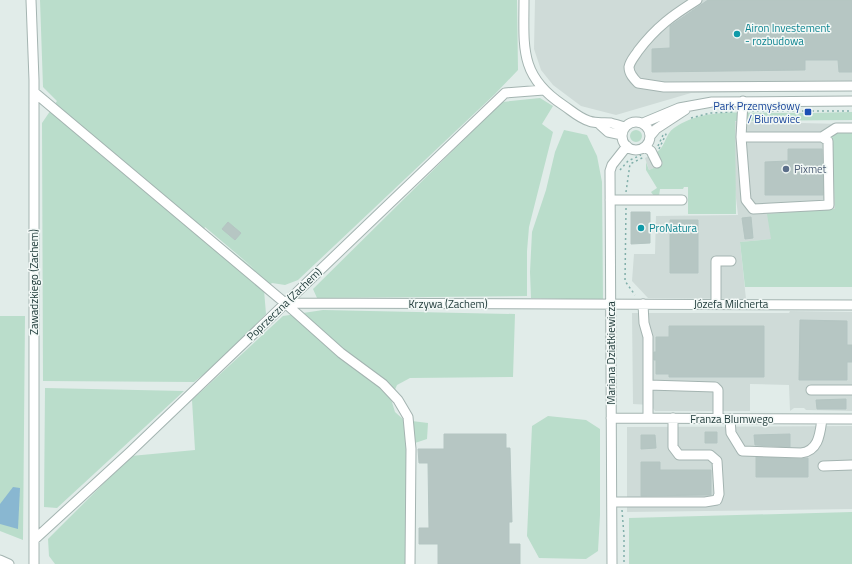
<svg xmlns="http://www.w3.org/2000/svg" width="852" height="564" viewBox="0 0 852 564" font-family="'Titillium Web',sans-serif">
<rect width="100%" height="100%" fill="#e1ece9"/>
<!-- built -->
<path fill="#cfdbd8" d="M535,0h317v91l-161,2 -75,22 -35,-9 -28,-21 -12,-15 -7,-21z
M727,121l114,3 -2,91 -68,24 -31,3 6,57 -98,-1 -16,-17 2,-27h21l1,-38 82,-1z
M657,152l6,12 -14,6 -4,-12z
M790,311l62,1v99l-46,-1 -2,-2h-10l-4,3 -1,-26 -39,-1v27h-95l-4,-6 -18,-1 -1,-91h157z
M852,426v83l-225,3v-85z"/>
<!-- green -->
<path fill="#baddcb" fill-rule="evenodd" d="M40,0h477l1,70 -23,24 -197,186 -13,5 -13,-2 -8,7 2,24 -47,48 -25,20 -151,-1 -1,-258 15,-22 -14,-14zM205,227l52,44 -53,-42z
M540,98l13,8 -11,18 11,8 -24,95 -2,24v45l-210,2 -4,-9 189,-187z
M852,112v8l-117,1 1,93h-48v-27h-4l-1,2h-23l-1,7h-5l-3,-4 6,-4 -11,-18v-8l3,8 14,-6 -6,-12c9,-6 8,-18 17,-24 28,-20 66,-15 98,-15 27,0 53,0 80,-1z
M630 136a6 6 0 1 1 12 0a6 6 0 1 1-12 0Z
M564,130l23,5 10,21 5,26 1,118 -72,-2 -1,-26 2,-40 14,-42 9,-38z
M835,132h17v155h-107l-5,-45 31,-3 -4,-25 68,-5 -3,-73z
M323,310l192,4 -2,63 -103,1 -13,7 -6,14 4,13 9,8 24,3 -1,16 -18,6 -2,119h-352l-6,-8 -1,-17 83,-83 64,-6 -3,-50 91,-84z
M0,316h25l-2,224 -23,-9z
M45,388l139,3 -127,117 -13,-1z
M548,416l38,4 14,9v86l-2,36 -12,8 -47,-1 -12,-22 5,-110z
M852,512v52h-223v-46z"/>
<!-- water -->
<path fill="#89b7d1" d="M13,487l7,1 -2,41 -18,-5v-20z"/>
<!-- building -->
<path fill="#b6c6c3" stroke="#b4c5c2" d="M708,0h144v72h-13l-1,-12h-33v10l-153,2v-23l18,-1v-22z
M788,149h34l1,46h-58v-33l23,-1z
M631,212h19v31l-19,1z
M751,217l2,21 -8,1 -3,-21z
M670,220h28v53h-28z
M228,222l13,11 -6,7 -13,-11z
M800,320l47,1v24h5v17h-5v18h-48z
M669,326h95v51h-95v-3h-13v-14h-2v-8h2v-15h13z
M846,399v10h-29l-1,-9z
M705,432h12v11h-12z
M444,434h62v14h4l2,74h-3v22h11v20h-82v-20h-19v-16h10l-1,-65h-9l-1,-14h26z
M790,434v13l-35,-2 -1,-10z
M641,435h14l1,13 -15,1z
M756,457l45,2 7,-1v19h-52z
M641,462h19v8h51v25l-70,1z"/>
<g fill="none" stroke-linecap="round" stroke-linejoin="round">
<defs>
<path id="minor" d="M31,0l3,80v484
M524,0c0,47 -5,76 39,105 9,6 16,13 26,16 8,3 14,1 22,2 4,1 9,3 14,4
M697,0c-24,15 -41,27 -59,51 -3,5 -8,10 -9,16 0,7 5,12 9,16l26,4 188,-1
M34,92l251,211 56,50 42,31 15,16 10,17 3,32 -1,115
M622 136a14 14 0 1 1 28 0a14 14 0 1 1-28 0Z
M598,123l10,9 14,3
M643,123l36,-15 33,-6 140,-1
M651,135l5,-6 29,-19
M741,137h81l6,4 1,64 -76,4 -7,-9 -5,-63 2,-36
M822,137l14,-9h16
M645,147l6,4 6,12
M610,200h72
M285,303l567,2
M643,304l1,19 4,14v81
M716,304v-43h15
M648,385l67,2 3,3v29
M811,390h41
M611,418l241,1
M730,419l1,14 11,18 59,2c18,-2 19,-20 21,-34
M823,466l29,-1
M612,502h93l12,-2 2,-6 -2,-33 -7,-6h-31l-6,-8v-29
M34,540l96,-88 375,-359 39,-3
M0,560l9,4
M612,564l-2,-393 2,-6 15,-19"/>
</defs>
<!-- minor casing -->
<use href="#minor" stroke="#a4b4b1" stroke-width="11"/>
<!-- path -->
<path stroke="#81afaa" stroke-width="1.5" stroke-dasharray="2 3" stroke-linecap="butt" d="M752,111h100
M691,118l19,-5 24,-1
M658,146l5,-11
M659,149l8,-17
M620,170l8,-9 13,-6
M626,192l4,-28 14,-7
M626,208l-1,73 10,14
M622,510l2,26v28"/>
<!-- minor -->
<use href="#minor" stroke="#fff" stroke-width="9"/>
</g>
<!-- markers -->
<g fill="#0f9aa8" stroke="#f2f8f6" stroke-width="1.5">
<circle cx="737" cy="34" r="4"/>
<circle cx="641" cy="228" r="4"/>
</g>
<rect fill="#1a4fb4" stroke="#f2f8f6" stroke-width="1.5" x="804" y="108" width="8" height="8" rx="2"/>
<circle fill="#5c6f8a" stroke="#f2f8f6" stroke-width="1.5" cx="786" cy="169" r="4"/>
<g text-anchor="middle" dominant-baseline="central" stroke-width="3" stroke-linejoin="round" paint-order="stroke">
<!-- culture labels -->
<g font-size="11" fill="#0d838f" stroke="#f2f8f6" text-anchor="start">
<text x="745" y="28">Airon Investement<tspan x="745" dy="13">- rozbudowa</tspan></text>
<text x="649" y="228">ProNatura</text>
</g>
<!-- transit labels -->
<g font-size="11" fill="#164399" stroke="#f2f8f6" text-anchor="end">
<text x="800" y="106">Park Przemysłowy<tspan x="800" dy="13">/ Biurowiec</tspan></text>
</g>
<!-- service labels -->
<g font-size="11" fill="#4e5e75" stroke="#f2f8f6" text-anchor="start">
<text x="794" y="169">Pixmet</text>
</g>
<!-- street labels -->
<g font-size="11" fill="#213c3b" stroke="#f2f8f6">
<text transform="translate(34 282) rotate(-90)">Zawadzkiego (Zachem)</text>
<text transform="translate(284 304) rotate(-44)">Poprzeczna (Zachem)</text>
<text x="448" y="304">Krzywa (Zachem)</text>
<text x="731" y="304">Józefa Milcherta</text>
<text transform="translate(611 353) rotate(-90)">Mariana Dziatkiewicza</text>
<text x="732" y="419">Franza Blumwego</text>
</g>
</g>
</svg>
